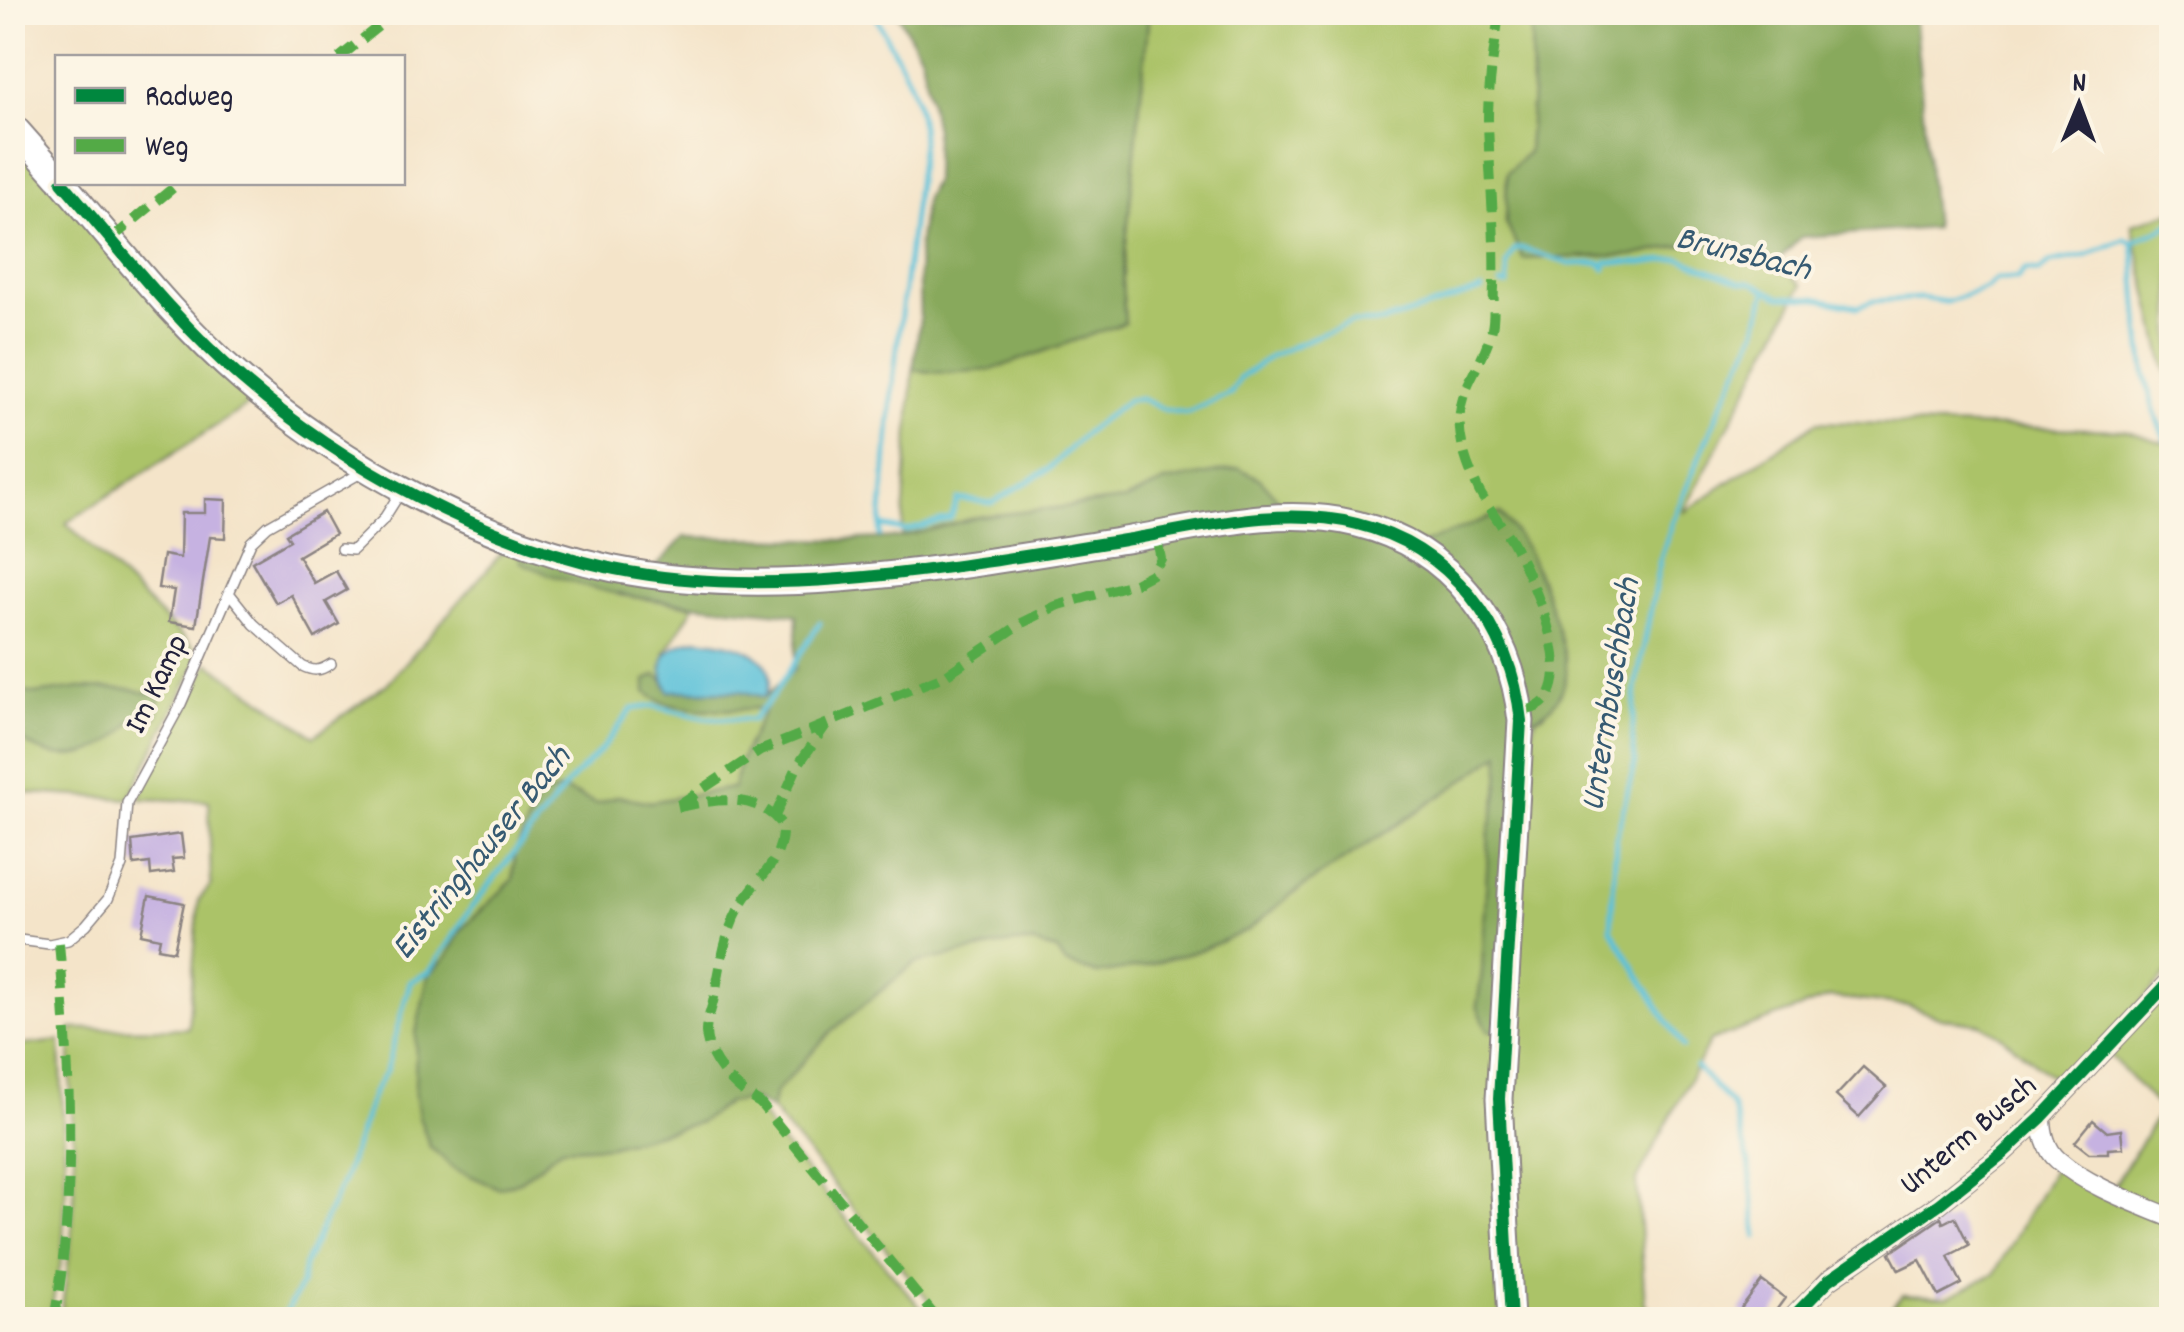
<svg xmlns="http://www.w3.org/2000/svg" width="2184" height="1332" viewBox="0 0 2184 1332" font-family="Dekko,sans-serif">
<rect width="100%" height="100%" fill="#fcf5e5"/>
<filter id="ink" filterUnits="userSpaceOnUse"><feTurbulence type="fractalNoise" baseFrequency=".01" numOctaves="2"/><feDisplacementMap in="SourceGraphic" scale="20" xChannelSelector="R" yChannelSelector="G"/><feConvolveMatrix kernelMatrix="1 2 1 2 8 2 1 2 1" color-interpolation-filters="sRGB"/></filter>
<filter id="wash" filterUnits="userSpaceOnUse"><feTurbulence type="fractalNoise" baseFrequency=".0048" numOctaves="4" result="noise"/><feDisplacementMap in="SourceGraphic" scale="40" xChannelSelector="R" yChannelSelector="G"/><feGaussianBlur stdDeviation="2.25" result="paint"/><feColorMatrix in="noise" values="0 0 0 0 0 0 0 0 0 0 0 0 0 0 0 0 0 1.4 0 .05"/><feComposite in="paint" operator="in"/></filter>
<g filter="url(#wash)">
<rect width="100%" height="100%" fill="#f4e4c9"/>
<!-- green -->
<path fill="#abc368" stroke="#667252" stroke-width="2.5" d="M1149,13h382l1,80 -4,59 -21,21 -1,50 130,32 54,-11 50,4 36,15 26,22 -119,228 134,-91 307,8 47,15v525l-109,115 -61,-49 -21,-12 -39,-6 -32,-12 -78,-9 -121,44 -73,139 8,125 16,14h-145l-10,-178 16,-373 13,-49 9,-5 22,-53 -21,-68 -20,-47 -25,-32 -77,30 -137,-35 -26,-30 -95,3 -40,18 -146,17 -77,20 11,-167 31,3 181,-50 -3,-40z
M12,135l247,263 -193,125 135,132 -72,144 -116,-7z
M2171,212h1l-1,181 -39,-169z
M512,541l107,54 75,11 -28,46 -3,27 -7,-4 4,27 49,8 57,-2 -25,51 -8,29 -83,14 -32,-6 -21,8 -21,-10 -61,58 -2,28 -51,49 -16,29 -18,18 27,193 43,19 22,-7 41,-33 48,-2 91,-24 26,-19 26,-4 21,33 157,187 -870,1c6,-42 13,-83 14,-126 2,-55 -7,-110 -3,-165l117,-1 11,-129 12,-14 -2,-84 -69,-2 5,-15 64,-121 105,73 73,-52z
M1502,752l-4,42 -9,38 -7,141 -5,33 22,24 7,289h-562l-173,-210 4,-16 35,-39 24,-25 80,-66 98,-20h22l24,8 87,15 58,-17 45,-19 44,-36 165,-109z
M2171,979v340l-289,1 20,-25 45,2 47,-23 64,-113 53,30 50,-81 -57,-61z
M60,1041l6,148 -4,69 -13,61h-36v-273z"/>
<!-- forest -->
<path fill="#88a95c" stroke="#55664c" stroke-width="2.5" d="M897,13h252l-27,270 3,40 -134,47 -47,3 -31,-3 7,-51 -2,-71 7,-50 9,-18 1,-50 -14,-74z
M1531,13h383l20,215 -133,9 -25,26 -36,-15 -50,-4 -54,11 -113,4 -17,-36 1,-50 21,-21 4,-59z
M1239,468l21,11 26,30 137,35 77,-31c8,10 17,20 23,31 14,21 47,109 43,132 -4,25 -21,41 -45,46l-22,308 -11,1 -11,-25 5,-33 7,-141 9,-38 3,-41 -44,32 -165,109 -44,36 -45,19 -58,17 -48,8 -32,-11 -8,-12 -23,-8h-22l-97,20 -81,66 -24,25 -35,39 -4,16 -19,-10 -25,4 -27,19 -91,24 -48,2 -41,33 -22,7 -43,-19 -25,-22 -11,-30 -4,-27 1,-57 12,-57 18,-18 16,-29 51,-49 2,-28 23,-55 24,-8 35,15 21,-8 32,6 83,-14 8,-29 24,-51c-33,1 -94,8 -119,-16v-12l10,-5 7,4 6,12h72l24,6 30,-28 2,-54c-93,-12 -190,-10 -276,-53l-2,-8 130,20 35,-37 158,3 60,-3 77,-20 146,-17 40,-18z
M80,688l50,1 30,7 -3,21 -23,2c-32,42 -81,50 -121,14v-44l22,5z"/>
<!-- water -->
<path fill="#5cc1d9" stroke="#3f728a" stroke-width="2.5" d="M697,639c33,3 90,13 68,58l-24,-6h-72c-15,-32 -3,-45 28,-52z"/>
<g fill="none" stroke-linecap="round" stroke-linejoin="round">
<!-- stream -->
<path stroke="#5cc1d9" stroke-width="5" d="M874,12c22,49 46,71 48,129l-28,232 -14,162
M2133,243c7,61 4,155 39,206
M1501,284l7,1 -1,-21 8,-15 6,-1 48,16 31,-1 5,6 1,-7 36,1 38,-5 60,24 13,1 27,14 34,1 44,9 15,-6 48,-3 25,4 41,-14 9,-9h21l8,-9 14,2 10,-9 36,-7 40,-17 8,4c13,-10 26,-10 39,-21
M882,526l24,5 45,-13 7,-19 34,4 57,-34 37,-37 42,-32 13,-1 25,11 21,3 44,-20 9,-15 31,-22 45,-20 36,-13 31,-1 99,-32
M1683,1047l-72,-118 5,-91 19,-76 -3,-28 4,-46 24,-128 13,-39 45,-109 38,-80 10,-41
M1696,1067l36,38 17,58 8,74
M282,1320l19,-36 3,-19 40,-87 29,-85 13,-22 24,-89 20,-11 41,-63 99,-127 31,-31 31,-41 22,-3 51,12 47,2 21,-24 47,-73"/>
</g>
<g id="blocks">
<!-- building -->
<path fill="#c6b2e1" d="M205,499l21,1 -1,38 -15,-1 -14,89 -27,-4 5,-32 -16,-2 5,-33 17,3 1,-45h24z
M323,512l12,22 -37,22 16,27 22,-12 11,19 -21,12 13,22 -24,14 -24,-43 -15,8 -24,-41 38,-22 -4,-6z
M181,834l3,24 -12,1 2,13 -23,3 -1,-12 -16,2 -2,-24z
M149,896l35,7 -10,48 -16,-3 2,-10 -19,-4z
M1863,1067l23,20 -27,30 -23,-21z
M2093,1120l14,12 14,-2 2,18 -15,1v4h-19l-14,-11z
M1955,1217l14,28 -21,11 14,28 -23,12 -19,-36 -21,10 -9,-17 51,-35 2,5z
M1762,1281l23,17 -16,22h-17l-12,-10z"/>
</g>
</g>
<g filter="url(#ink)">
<use href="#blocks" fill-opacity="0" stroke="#8b8382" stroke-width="2.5"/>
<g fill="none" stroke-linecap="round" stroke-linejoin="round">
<defs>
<path id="lane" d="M341,549l12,1 30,-30 19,-30
M230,594l24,30 48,42c12,6 18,5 29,-2
M12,939l37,5 19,-4 18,-15 22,-26 14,-34 5,-62 54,-99 70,-162 17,-16 98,-56"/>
<path id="street" d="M2042,1117c0,15 4,33 16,43 29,26 78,43 114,58
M1790,1320l39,-40 110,-76 63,-50 40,-37 130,-138"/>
<path id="secondary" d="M12,125l46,52
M62,182c58,67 114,140 180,197 102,88 240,162 372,190 162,33 344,-3 505,-28 77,-12 160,-37 238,-17 94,23 154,103 164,197l-22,378 12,221"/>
</defs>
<!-- lane casing -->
<use href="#lane" stroke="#8b8382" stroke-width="12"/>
<!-- street casing -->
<use href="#street" stroke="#8b8382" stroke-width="21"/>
<!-- secondary casing -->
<use href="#secondary" stroke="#8b8382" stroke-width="29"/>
<!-- lane -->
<use href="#lane" stroke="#fff" stroke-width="9"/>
<!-- street -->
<use href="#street" stroke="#fff" stroke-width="18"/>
<!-- secondary -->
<use href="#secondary" stroke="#fff" stroke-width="25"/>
<!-- quiet -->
<path stroke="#53aa46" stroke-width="10" stroke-dasharray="20 10" stroke-linecap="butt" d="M1499,12c-4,35 -11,72 -11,107 1,56 8,112 6,168 -1,15 1,32 -3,46 -14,46 -41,60 -28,115 3,14 10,30 16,43 10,18 23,34 33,51 20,36 81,164 8,169
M339,58l57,-46
M111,239l69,-57
M775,816l23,-51 28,-40
M54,1320c23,-124 16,-252 5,-377
M938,1320l-178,-217c-23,-12 -53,-42 -54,-71 0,-10 5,-21 7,-30 8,-34 10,-67 28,-97 17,-29 43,-43 41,-80 -27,-35 -70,-25 -108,-17l86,-57 186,-76 76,-52 34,-17 79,-23 17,-9 9,-15 -5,-24"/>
<defs>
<path id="cycleway" d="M62,182c58,67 114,140 180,197 102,88 240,162 372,190 162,33 344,-3 505,-28 77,-12 160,-37 238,-17 94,23 154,103 164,197l-22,378 12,221
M1790,1320l39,-40 110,-76 63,-50 40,-37 130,-138"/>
</defs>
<!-- cycleway casing -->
<use href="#cycleway" stroke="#fcf5e5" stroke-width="19"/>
<!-- cycleway -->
<use href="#cycleway" stroke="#00873e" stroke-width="12"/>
</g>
</g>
<g text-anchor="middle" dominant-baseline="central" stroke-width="8" stroke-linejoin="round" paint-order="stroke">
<!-- street labels -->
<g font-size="32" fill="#22223b" stroke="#fcf5e5">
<text transform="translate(159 685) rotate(-64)">Im Kamp</text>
<text transform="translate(1970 1137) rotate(-40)">Unterm Busch</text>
</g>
<!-- water labels -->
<g font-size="35" font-style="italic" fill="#365a72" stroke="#fcf5e5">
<text transform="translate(1743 256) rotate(14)">Brunsbach</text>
<text transform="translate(1613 695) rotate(-81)">Untermbuschbach</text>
<text transform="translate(483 854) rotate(-51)">Eistringhauser Bach</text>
</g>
</g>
<!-- margin -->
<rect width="2184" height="1332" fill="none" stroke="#fcf5e5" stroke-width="50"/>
<!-- legend -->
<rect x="55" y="55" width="350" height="130" fill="#fcf5e5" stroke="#a5a1a1" stroke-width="2.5"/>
<rect x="75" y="88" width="50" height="15" fill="#00873e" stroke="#a5a1a1" stroke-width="2.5"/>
<text x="145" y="105" font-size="30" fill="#22223b">Radweg</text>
<rect x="75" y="138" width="50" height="15" fill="#53aa46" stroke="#a5a1a1" stroke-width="2.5"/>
<text x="145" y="155" font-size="30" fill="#22223b">Weg</text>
<!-- north arrow -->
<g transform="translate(2079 105) rotate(1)" stroke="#fcf5e5" stroke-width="8" paint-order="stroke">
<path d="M0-8L18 38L0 25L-18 38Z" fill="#22223b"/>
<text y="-15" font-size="28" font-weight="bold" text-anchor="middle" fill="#22223b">N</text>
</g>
</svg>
